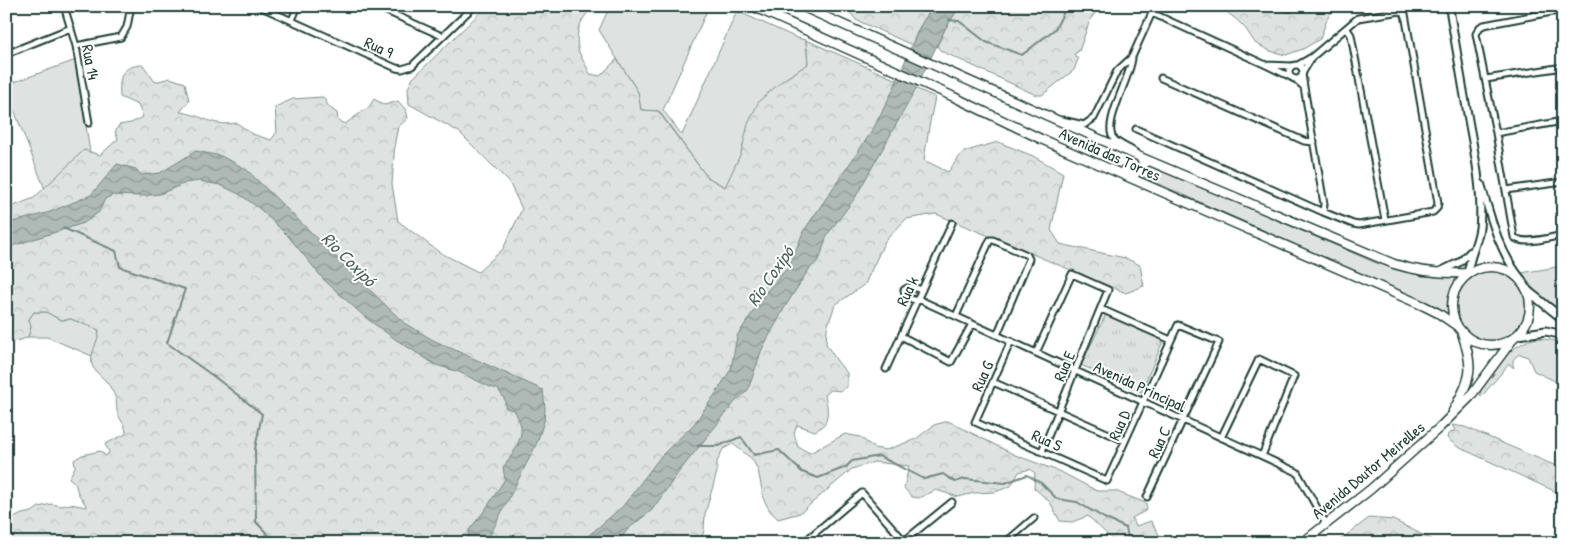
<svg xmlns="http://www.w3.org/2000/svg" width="1569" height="549" viewBox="0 0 1569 549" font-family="'Patrick Hand',sans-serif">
<defs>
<pattern id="forest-crowns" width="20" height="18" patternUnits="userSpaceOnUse" patternTransform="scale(1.25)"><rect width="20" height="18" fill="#dee3e2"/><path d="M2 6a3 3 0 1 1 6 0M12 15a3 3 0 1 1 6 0" fill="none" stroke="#bec4c2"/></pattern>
<pattern id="park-tufts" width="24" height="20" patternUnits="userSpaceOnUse" patternTransform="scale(1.25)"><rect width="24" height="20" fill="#dee3e2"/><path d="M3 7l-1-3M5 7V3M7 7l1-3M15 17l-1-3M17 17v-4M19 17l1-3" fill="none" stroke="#bec4c2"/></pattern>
<pattern id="water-waves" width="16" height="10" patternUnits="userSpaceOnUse" patternTransform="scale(1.25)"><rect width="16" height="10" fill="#afbab7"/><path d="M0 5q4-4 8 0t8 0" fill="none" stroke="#8e9896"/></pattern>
</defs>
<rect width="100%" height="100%" fill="#fff"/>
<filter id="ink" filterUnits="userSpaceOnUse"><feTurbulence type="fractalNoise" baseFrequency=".02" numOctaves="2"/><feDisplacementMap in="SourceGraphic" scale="10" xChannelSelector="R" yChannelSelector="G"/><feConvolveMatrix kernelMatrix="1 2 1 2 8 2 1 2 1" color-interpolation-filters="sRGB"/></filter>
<g filter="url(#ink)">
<!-- grass -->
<path fill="#dee3e2" stroke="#7e908b" d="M610,6h99l-46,104 19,25 55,-124 60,27 9,2 2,24 -26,17 -57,106 -18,-10 -48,-66 -18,-1 -3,-18 -39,-62z
M76,60l19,125 -44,20 -45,-116v-4z
M1148,164l228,99 46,13 13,1 22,-1 -7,17 -3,21 -20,-11 -288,-128 7,-7z
M1563,266v50l-24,-20 -18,-23z
M1456 306a35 35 0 1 1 70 0a35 35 0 1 1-70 0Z
M34,312h12l15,8 10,-1 28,11v8l-7,18 -45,-19h-19l3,-10 -2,-8z
M1538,338l25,4v43l-29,-14 -6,-14 -8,-3c-6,3 -9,7 -6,14l-5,-4 -28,33 -1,-3 1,-6c15,-20 30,-46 57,-50z"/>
<!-- forest -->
<path fill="url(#forest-crowns)" stroke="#7e908b" d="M487,6h108c-14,11 -20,25 -17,42 2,9 9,18 12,26l10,2 17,-17 21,33 3,18 17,1 49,66 18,10 16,-34 7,-29 11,-23 23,-20 26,-17 -2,-24 129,57 -6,30 -5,33 24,12 15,-20 35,-10 35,14 30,17 -12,57 9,14 65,14 15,7 4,21 -18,7 -190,-79 -30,5 -21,22 -20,43 -30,21 -8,23 -1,16 11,17 10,12v14l-6,4 -10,-1 -6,5c3,14 6,29 -10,36l-18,-6 -3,8 4,14 12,6 35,-19 15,3 14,11 12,2 30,-11 18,-14 14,-4 67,34 46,17 36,19h18l31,12 1,7 -15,8 4,8 15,-5 10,17 -3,5h-42l-28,-27 -16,6 -12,-1 -10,-19 -16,-14 1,-15 -5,-4 -11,3 -8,14 -16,6 -21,1 -16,4 -22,-7 -17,8 -7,-1 -8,-9 5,-22 -35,-4 -22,7 -52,44 -22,6 -8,-8 -6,-11 -6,-30 -6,-11 -19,-15 -10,5 -6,13v10l-12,42 -1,17 -3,8 -5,4h-690v-13l4,-10 12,-6 10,-2 7,-5 12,-3 11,2 8,-2 17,3 -9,-14 -3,-10 -6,-5 6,-11 -1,-7 8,-5 18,-4 6,5 3,-4 -4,-8 21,-10c0,-8 -4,-11 -7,-18 -3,-5 -2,-10 -3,-16 -1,-6 -7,-15 -11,-20 -5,-5 -10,-8 -13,-15 -3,-11 7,-24 7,-35l-28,-11 -10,1 -15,-8h-12l-5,7 2,8 -3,10 -7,3 -15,2v-133l28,-11 50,-48 16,5 18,-16 -3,-7 4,-7 12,-2 12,-6 -5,-12 -18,-8c-1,-20 0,-31 23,-32l12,17 15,-4 15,5 4,18 -9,11c24,3 30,15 57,11l15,11 19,6 6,-8 -2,-25 18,-8 30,-2 6,10 8,6 1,8 7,3 24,-17 5,-8 11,6 13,-4 8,9 2,8 -10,9 -3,14 -3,43 6,37 41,31 39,20 25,-23 19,-40 -13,-27 -50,-50 -50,-28 -1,-16 5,-10z
M845,6h88l-14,22 -7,17 -56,-25z
M960,6h140l-10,14 -11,31 -5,3 4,5 -4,11 -32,25h-6l-95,-44 -4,-5 8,-17z
M1218,6h117l-8,13 -7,20 -17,10 -17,6 -16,-4 -15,-8 -9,-14 -10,-10z
M1452,425l13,2 98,42v26l-105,-48 -11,-9 1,-4 7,-4z
M1369,518l24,2 46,23h-103z"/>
<!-- park -->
<path fill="url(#park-tufts)" stroke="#7e908b" d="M1106,314l58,25 -23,53 -60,-27z"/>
<!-- water -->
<path fill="url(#water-waves)" stroke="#758883" d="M933,6h27l-15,23 -34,69 -56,100 -28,37 -7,23 -13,14 -22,35 -23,42 -14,41 -13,12 -57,71 -26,37 -24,19 -11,14h-37l43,-37 38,-50 33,-32 22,-31 15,-24 6,-33 29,-44 24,-27 13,-33 69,-101 21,-41 26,-62z
M196,151l25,5 25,13 158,154 29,17 110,50 2,18 -1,13 -7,22 -49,96v4h-21l2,-13 16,-20 20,-31 -2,-12c8,-9 20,-27 18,-41 -1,-4 -4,-10 -6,-15l-10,-4v-7l-7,-11 -8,-2 -31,-15 -23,-7 -41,-26 -29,-21 -42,-38 -35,-43 -29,-28 -21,-15 -19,-9 -21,-4 -14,2 -25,11 -19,2 -28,-1 -8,4 -6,13 -15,11 -78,25v-24l44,-12 41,-17 26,-31 19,5 5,6 19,-2z"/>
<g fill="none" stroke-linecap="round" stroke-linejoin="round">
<!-- stream -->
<path stroke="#758883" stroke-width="2" d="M1256,6l34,6 18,-6
M949,20l10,1 27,21 36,13 33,-26 12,-23
M63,228l53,23 4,16 65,22 -18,54 49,35 46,36 -7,35 1,73 20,21
M698,446h20l23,-9 13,18 25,-5 23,22 16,6 28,-11 6,-6 27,-5 45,23 19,-5 12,8 10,-3 40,4 22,-8 14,8 16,16 20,3 27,16 22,10 3,15
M1384,543l5,-5 10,5"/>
<defs>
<path id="minor" d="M64,6l12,40 13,77
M259,6l137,62 6,1 10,-3 62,-60
M375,6l67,30
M1563,10l-79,15 -4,2 -4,7 20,99 18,104c9,9 37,0 49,-2
M1152,13l114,52
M292,20l6,-14
M1347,29l4,6 34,185
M76,46l45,-9 6,-10 4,-21
M6,54l65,-26
M1132,58c-1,19 -31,67 -18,81 6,7 16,8 23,15
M1298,65l14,-8 -9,15
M1289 72a7 7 0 1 1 14 0a7 7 0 1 1-14 0Z
M1292,66l-26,-1 27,13
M1161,78l143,63 10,1
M1295,79l9,8 -2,-13
M1486,79l77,-12
M1304,87l20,117 -1,8
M1062,120l22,5 10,-7 23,-47 15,-14 23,-51
M1136,129l187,83 30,12 6,1 74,-13 4,-4 1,-5 -33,-189 -5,-3 -42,7 -46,39
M1496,133l67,-12
M1506,190l57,-8
M918,299l379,173 29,52
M917,301l-11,-4 -2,-7c6,-5 11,-2 18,0
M1101,309l70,31
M956,316l34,-76h3l34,15 2,4 -32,76
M901,336l50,26 21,-38
M1011,341l-36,81 132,59 71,-156 41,17 -72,155
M1036,353l36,-79 36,16 -66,161
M886,369l66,-146
M993,382l132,59
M1221,438l38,-79 35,17 -32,80
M903,542l49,-40
M803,543l59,-50 44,50
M1005,543l29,-25"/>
<path id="tertiary" d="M1449,6c7,39 13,78 20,117 6,32 13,66 11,99 0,18 -11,33 -12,51
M1481,184c10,35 18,68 41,96
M1439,272l21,-10 10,-10"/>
<path id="secondary" d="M1528,291l35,28
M1518,335l28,-4 17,4"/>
<path id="primary" d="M752,6l202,91 87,42 383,167 14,7 19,13
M801,6l339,151 254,107c25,8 48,10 74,9
M1124,170l12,3 5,-3 3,-5 -4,-8
M1452 306a39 39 0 1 1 78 0a39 39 0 1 1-78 0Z
M1453,411c19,-35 21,-41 9,-78
M1302,543l69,-54 68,-61 31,-31 43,-58"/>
</defs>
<!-- minor casing -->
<use href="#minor" stroke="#1f3d34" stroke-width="9"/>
<!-- tertiary casing -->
<use href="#tertiary" stroke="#1f3d34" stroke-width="10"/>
<!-- secondary casing -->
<use href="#secondary" stroke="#1f3d34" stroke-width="11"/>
<!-- primary casing -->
<use href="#primary" stroke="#1f3d34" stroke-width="11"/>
<!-- minor -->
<use href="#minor" stroke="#fff" stroke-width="5"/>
<!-- tertiary -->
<use href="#tertiary" stroke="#fff" stroke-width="6"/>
<!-- secondary -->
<use href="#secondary" stroke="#fff" stroke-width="7"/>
<!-- primary -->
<use href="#primary" stroke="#fff" stroke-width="8"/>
</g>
</g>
<g text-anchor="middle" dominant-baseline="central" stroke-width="4" stroke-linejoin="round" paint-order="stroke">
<!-- street labels -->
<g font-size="16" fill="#1f3d34" stroke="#fff">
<text transform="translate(379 47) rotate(25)">Rua 9</text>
<text transform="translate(91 62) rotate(79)">Rua 14</text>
<text transform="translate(1110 154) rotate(24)">Avenida das Torres</text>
<text transform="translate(907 291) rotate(-65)">Rua k</text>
<text transform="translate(1064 366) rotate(-67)">Rua E</text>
<text transform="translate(982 376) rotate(-66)">Rua G</text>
<text transform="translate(1140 386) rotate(25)">Avenida Principal</text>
<text transform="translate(1119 425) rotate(-66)">Rua D</text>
<text transform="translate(1047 440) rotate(24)">Rua S</text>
<text transform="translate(1159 442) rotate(-65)">Rua C</text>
<text transform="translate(1368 470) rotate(-40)">Avenida Doutor Meirelles</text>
</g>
<!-- water labels -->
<g font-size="18" font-style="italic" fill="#4a625b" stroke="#fff">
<text transform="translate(349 259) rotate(45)">Rio Coxipó</text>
<text transform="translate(770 276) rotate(-55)">Rio Coxipó</text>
</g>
</g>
<!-- margin -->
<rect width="1569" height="549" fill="none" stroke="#fff" stroke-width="25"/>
<rect x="12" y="12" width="1544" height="524" fill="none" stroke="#1f3d34" stroke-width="2" filter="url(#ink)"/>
</svg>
